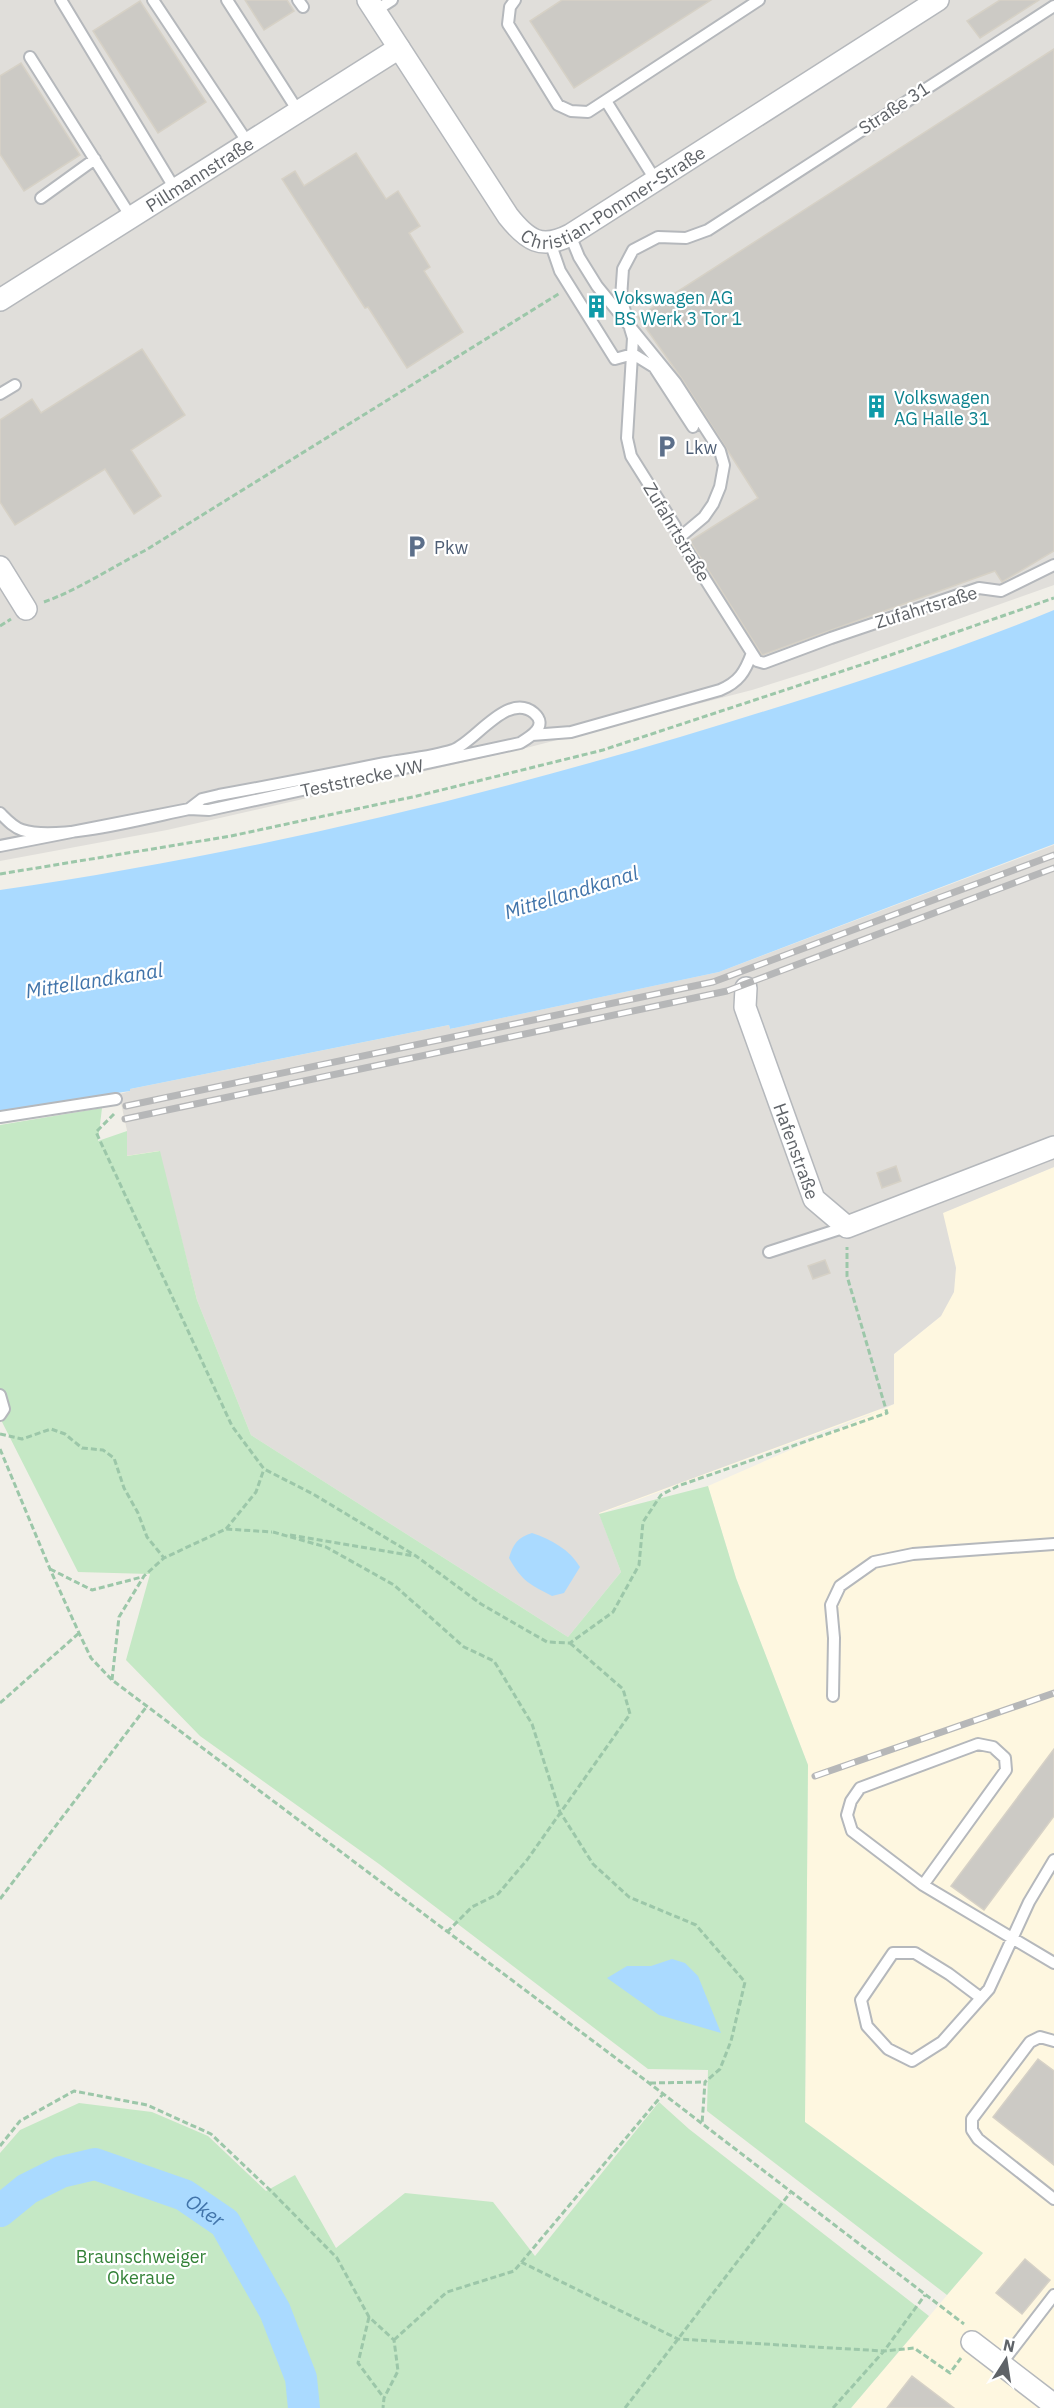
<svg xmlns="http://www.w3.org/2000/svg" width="1054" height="2408" viewBox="0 0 1054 2408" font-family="'IBM Plex Sans',sans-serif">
<rect width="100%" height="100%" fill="#f1efe8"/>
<!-- commercial -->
<path fill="#fef7e0" d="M449,1025l369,211 64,174 12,-6v-50l47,-38 15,-48 -14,-55 112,-46v1241h-203l132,-155 -178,-131 3,-357 -72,-187 -28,-92 171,-75 -280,103 -402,-214 -71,-144 1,-25 -8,-37 11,-3v-2z"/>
<!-- industrial -->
<path fill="#e0deda" d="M0,0h1054v585l-239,85 -63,20 -226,58 -359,82 -167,31z
M1054,845v322l-111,46 13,55 -2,24 -13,24 -47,38v50l-295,109 22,59 -53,65 -317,-202 -54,-135 -38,-149 -33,5 1,-25 -8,-37 11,-3v-2l319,-64 1,4 269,-57z"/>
<!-- green -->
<path fill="#c5e8c5" d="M102,1108l-4,33 29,-10v25l33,-5 37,149 54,135 317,202 53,-65 -22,-58 109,-28 28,92 72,187 -3,357 178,131 -36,42 -240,-184 1,-41 -60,-1 -269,-205 -179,-128 -74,-76 24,-86 -72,-2 -78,-154v-293z
M659,2102l30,27 240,187 -78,92h-851v-255l20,-23 59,-27 73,9 56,24 58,55 29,-16 41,73 69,-55 88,9 42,54z"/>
<!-- water -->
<path fill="#aadaff" d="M1054,610v234l-335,128 -269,57 -1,-4 -319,64v2l-130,20v-221c230,-33 457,-87 680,-153 125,-38 252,-77 374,-127z
M532,1533c19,6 38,17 48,34l-16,26 -12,3c-23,-12 -30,-15 -43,-38 4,-14 9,-21 23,-25z
M672,1959l13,4 13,13 23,57 -62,-18 -52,-37 20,-12h24z"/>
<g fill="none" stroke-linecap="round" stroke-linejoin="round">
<!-- river -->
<path stroke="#aadaff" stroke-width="32" id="s1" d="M0,2211l27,-22 34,-17 34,-8 89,31 41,28 50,88 26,67 3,30"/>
</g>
<!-- building -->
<path fill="#cccac5" stroke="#d6d1c6" stroke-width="1.5" d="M245,0h42l7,11 -30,19z
M562,0h149l-137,88 -44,-67z
M1000,0h39l-59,38 -13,-17z
M140,1l66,101 -48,31 -65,-102z
M1054,49v502l-52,31 -7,-11 -233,84 -72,-114 68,-43 -76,-119 -44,-62z
M21,63l59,92 -56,36 -24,-37v-78z
M356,153l30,46 12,-8 22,35 -11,7 21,34 -6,4 39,61 -56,36 -39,-61 -3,1 -83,-129 13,-8 9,15z
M142,349l43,66 -54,35 30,46 -27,18 -29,-45 -90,56 -15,-23v-82l32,-21 9,14z
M896,1166l5,15 -19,7 -5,-15z
M825,1260l5,13 -17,6 -5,-13z
M1054,1749v67l-70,94 -33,-24z
M1038,2059l16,12v94l-61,-48z
M1025,2259l25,21 -28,34 -26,-21z
M912,2376l42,32h-67z"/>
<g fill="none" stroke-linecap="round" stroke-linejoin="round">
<defs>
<path id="lane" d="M61,0l114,189
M153,0l95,143
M227,0l71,111
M298,0l5,7
M515,0l-5,7 -2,17 50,81 13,6 17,1 171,-112
M1054,6l-346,224 -22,8 -28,-1 -25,13 -10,19 -2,29 12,40 -6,100 4,18 44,70 4,12 78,123 7,2 67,-25 148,-50 22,3 53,-26
M375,11l17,-11
M30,57l101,160
M606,101l50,80
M41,198l54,-39
M570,235l9,22 18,29 79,97 44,68 4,14 -4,22 -7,17 -9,13 -25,21
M550,242l10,29 55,88 18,-5 21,13 39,60
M0,394l15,-9
M532,735l39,-3 149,-42c19,-8 25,-18 32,-37
M0,813c7,7 13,14 22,17 37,12 127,-13 167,-21l20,1 23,-5 288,-62c10,-6 29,-17 14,-30 -26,-22 -59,29 -81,37 -21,7 -46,9 -68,13 -55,11 -111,22 -166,32l-17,4 -13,10 -189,37
M0,1117l116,-18
M769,1252l77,-25
M0,1395l4,14 -4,6
M833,1696l1,-58 -3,-33 9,-19 34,-24 39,-8 141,-10
M923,1885l83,-115 -1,-12 -12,-11 -15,-3 -118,44 -9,13 -4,14 5,16 71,54 131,78
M981,1998l-32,-24 -34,-21h-22l-32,47 6,26 21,23 24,12 30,-19 47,-53 40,-87 25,-42
M1054,2041l-14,-4 -10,5 -58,77v11l6,9 76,60
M1001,2364l53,-69"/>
<g id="street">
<path id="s2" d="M368,0l140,216c19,24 33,34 62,19l368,-235"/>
<path id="s3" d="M0,300l399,-252"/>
<path d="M0,567l26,42"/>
<path id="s4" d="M746,988l-1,19 69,192 33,28 207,-80"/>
<path d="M972,2342l82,63"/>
</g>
</defs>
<!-- lane casing -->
<use href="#lane" stroke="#b5b8bc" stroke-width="14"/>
<!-- street casing -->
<use href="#street" stroke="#b5b8bc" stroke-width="24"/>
<!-- path -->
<path stroke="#9cc7a9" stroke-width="3" stroke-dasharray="6 3" stroke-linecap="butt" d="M44,602c36,-13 68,-35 102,-52l414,-257
M0,626l11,-7
M0,874l231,-38 186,-40 186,-46 276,-91 175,-61
M114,1114l-18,18 136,294 32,43 49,25 103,62 65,48 66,38 23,1 43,-31 26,-47 4,-43 18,-27 17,-9 209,-73 -40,-137v-29
M0,1434l22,5 29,-10 14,5 17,14 21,2 11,8 10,30 14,25 9,24 17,21
M0,1449l50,120 29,64 12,25 21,22 537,403 315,241
M226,1529l30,-37 8,-23
M273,1532l53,15 68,38 70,62 30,14 38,63 28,88 33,52 36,33 67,28 49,57 -14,59 -11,28 -15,13 -3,42
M290,1535l124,21
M50,1569l42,21 50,-13
M112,1680l7,-63 25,-41 20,-18 62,-29 46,3
M0,1703l79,-70
M0,1899l147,-193
M447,1932l25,-25 26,-13 29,-34 103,-146 -7,-25 -53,-46
M650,2083l55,-1
M0,2146l20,-25 54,-30 73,14 64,29 60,57 66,67 32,59 25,23 4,31 -14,27 -1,10
M521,2262l157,77 206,12 30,-3 36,25 11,-15
M369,2317l-11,46 26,35
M394,2340l53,-48 67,-21 149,-177
M625,2408l165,-215
M833,2408l51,-57 41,-56"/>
<!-- lane -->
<use href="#lane" stroke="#fff" stroke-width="10"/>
<!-- street -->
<use href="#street" stroke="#fff" stroke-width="21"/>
<defs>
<path id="rail" d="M126,1106l587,-124 341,-127
M125,1119l602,-128 327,-123
M815,1776l239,-83"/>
</defs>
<!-- rail casing -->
<use href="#rail" stroke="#b6b7b8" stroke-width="7"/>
<!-- rail -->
<use href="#rail" stroke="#fff" stroke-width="4.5" stroke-dasharray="14" stroke-linecap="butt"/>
</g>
<!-- icons -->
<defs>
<symbol id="building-bare" viewBox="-9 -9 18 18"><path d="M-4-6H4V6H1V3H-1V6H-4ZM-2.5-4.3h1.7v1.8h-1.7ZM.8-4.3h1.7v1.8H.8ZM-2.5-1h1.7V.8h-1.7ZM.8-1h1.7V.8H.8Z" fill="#0f9aa8" stroke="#fff" stroke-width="2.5" paint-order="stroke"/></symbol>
<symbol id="parking-bare" viewBox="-9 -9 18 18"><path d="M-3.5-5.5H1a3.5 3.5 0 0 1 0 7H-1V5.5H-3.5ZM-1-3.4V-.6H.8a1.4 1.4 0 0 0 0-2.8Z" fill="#5c6f8a" stroke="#fff" stroke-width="2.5" paint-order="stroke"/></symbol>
</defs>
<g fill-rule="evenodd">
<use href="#building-bare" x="580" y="290" width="33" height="33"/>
<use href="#building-bare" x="860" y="390" width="33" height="33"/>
<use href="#parking-bare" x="650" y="430" width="33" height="33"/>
<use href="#parking-bare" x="400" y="530" width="33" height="33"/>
</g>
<g text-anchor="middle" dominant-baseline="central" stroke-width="4.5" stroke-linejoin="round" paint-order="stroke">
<!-- street labels -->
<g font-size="18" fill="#5f6368" stroke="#fff">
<text transform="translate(894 108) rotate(-33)">Straße 31</text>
<text stroke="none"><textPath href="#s3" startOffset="236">Pillmannstraße</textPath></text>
<text stroke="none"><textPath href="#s2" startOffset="384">Christian-Pommer-Straße</textPath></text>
<text transform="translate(677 532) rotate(59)">Zufahrtstraße</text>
<text transform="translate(926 607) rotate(-17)">Zufahrtsraße</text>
<text transform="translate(362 778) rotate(-12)">Teststrecke VW</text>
<text stroke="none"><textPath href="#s4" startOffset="172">Hafenstraße</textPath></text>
</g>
<!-- culture labels -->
<g font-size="18" fill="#0d838f" stroke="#fff" text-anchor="start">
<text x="614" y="297">Vokswagen AG<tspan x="614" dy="21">BS Werk 3 Tor 1</tspan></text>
<text x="894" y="397">Volkswagen<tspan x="894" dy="21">AG Halle 31</tspan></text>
</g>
<!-- service labels -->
<g font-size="18" fill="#4e5e75" stroke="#fff" text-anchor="start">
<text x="685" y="447">Lkw</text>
<text x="434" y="547">Pkw</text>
</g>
<!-- park labels -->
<g font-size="18" fill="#348238" stroke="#fff">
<text x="141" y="2256">Braunschweiger<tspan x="141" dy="21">Okeraue</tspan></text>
</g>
<!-- water labels -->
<g font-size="20" font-style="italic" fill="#4174aa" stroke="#fff">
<text transform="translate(571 892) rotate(-17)">Mittellandkanal</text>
<text transform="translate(94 980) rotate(-9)">Mittellandkanal</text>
<text stroke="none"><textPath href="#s1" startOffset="228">Oker</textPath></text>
</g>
</g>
<!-- north arrow -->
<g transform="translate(1006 2360) rotate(12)" stroke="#ffffff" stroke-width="4.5" paint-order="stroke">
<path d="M0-4.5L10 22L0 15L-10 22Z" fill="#5f6368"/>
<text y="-9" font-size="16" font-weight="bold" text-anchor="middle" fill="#5f6368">N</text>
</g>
</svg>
